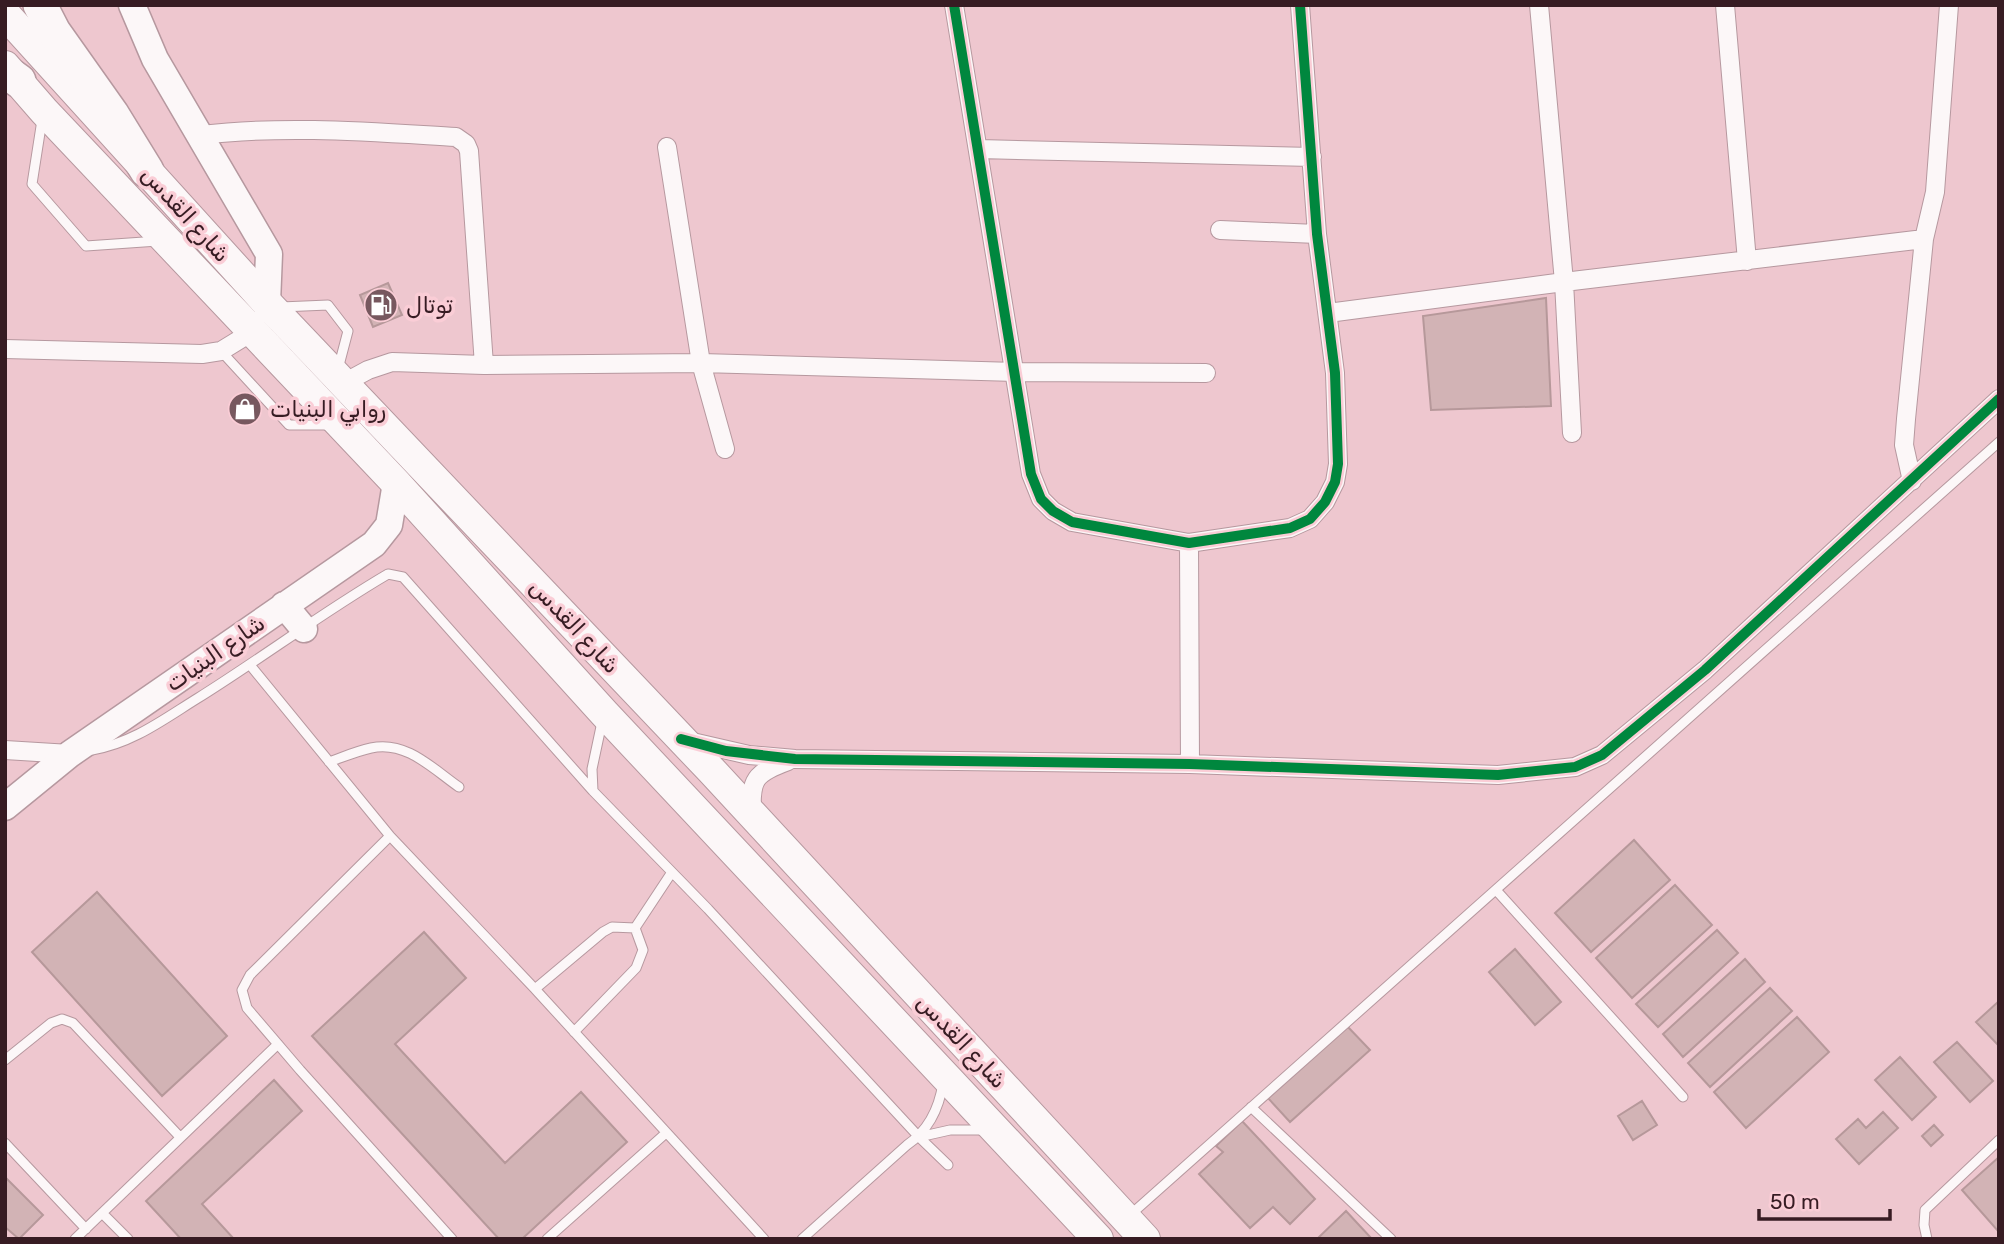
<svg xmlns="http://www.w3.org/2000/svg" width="2004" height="1244" viewBox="0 0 2004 1244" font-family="Rubik,Vazirmatn,sans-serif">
<rect width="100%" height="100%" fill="#eec7cf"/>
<!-- building -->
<path fill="#d2b3b5" stroke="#b6989a" stroke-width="2" d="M388,283l14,32 -29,12 -13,-32z
M1546,298l5,108 -120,4 -8,-94z
M1634,840l36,40 -79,72 -36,-39z
M1675,885l37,40 -80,73 -36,-40z
M97,892l130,144 -65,60 -130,-144z
M1717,930l21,23 -80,74 -22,-23z
M424,932l42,46 -71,66 110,119 76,-71 46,50 -105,97h-23l-187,-203z
M1515,949l46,53 -26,23 -46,-53z
M1745,959l20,23 -82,75 -20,-23z
M1770,988l22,23 -82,76 -22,-24z
M1999,1001v45l-23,-24z
M1797,1017l32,35 -83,76 -32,-36z
M1347,1026l23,24 -80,72 -22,-24z
M1957,1042l36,39 -23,21 -36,-40z
M1900,1057l36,40 -24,23 -37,-40z
M274,1080l28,31 -100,93 32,35h-53l-35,-38z
M1642,1101l15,24 -24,15 -15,-24z
M1883,1112l15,16 -39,36 -23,-25 22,-20 8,9z
M1242,1121l73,78 -25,25 -17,-17 -23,21 -51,-54 24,-22 -7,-6z
M1934,1125l9,10 -12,11 -9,-10z
M1999,1157v74h-1l-36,-41z
M5,1177l38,38 -24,24 -14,-12z
M1346,1211l26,28h-55z"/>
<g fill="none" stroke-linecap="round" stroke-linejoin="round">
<defs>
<path id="service" d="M42,120l-10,64 54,62 72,-5
M281,307l47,-2 20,26 -10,38
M221,351l68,74h41
M250,665l140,171 145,153 68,-57 9,-5 23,1 37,-56
M92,750c41,-7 72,-31 106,-52 64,-40 125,-86 190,-124l15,3 190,214 115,118 211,228 29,28
M329,762c14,-5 28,-11 42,-14 35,-8 62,21 88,39
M593,791l-1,-22 10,-47
M390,836l-140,139 -8,15 5,18 53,62 152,169
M1496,890l187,207
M535,989l229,250
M574,1032l62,-64 7,-18 -8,-22
M5,1060l46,-37 11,-4 11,4 107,114
M1251,1107l140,132
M919,1137l31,-7h33
M5,1143l81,86
M102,1213l26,26
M1129,1216l870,-774
M75,1239l203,-195
M547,1239l119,-106
M802,1239l105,-94c22,-15 32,-36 36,-62
M1927,1239l-3,-14 1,-15 74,-70"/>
<path id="minor" d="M954,5l77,469 10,25 12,12 19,11 117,21 101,-15 20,-9 15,-17 10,-20 3,-18 -3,-91 -18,-139 -17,-229
M1539,5l25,277 8,151
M1725,5l22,256
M201,135c85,-10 169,-3 255,2l10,7 3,7 15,214
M667,147l34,216 24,86
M979,149l333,8
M1220,230l97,4
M1328,313l236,-31 360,-43
M5,349l197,5 19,-3 31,-19
M344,383l24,-13 24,-8 92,3 217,-2 315,9 190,1
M1912,481l-8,-36 2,-26 18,-180 11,-47 14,-187
M1189,543l1,221
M688,741l61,14 46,4 395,5 308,11 77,-8 27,-12 103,-85 294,-271
M5,750l65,4
M752,814c-2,-35 3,-41 36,-53"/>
<path id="secondary" d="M132,5l23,54 114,195 -2,49
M284,605l20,24
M5,807l65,-53 304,-210 15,-19 7,-42"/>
<path id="trunk" d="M5,14l262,289 444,467 434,469
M5,66l39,45 352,372 208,230 494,526"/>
<path id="motorway" d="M40,5l14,27 58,82 35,57
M5,71l14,10"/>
</defs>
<!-- service casing -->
<use href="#service" stroke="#b6989f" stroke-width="11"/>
<!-- minor casing -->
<use href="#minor" stroke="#b6989f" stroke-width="20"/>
<!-- secondary casing -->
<use href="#secondary" stroke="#b6989f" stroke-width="29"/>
<!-- trunk casing -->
<use href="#trunk" stroke="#b6989f" stroke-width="32"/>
<!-- motorway casing -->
<use href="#motorway" stroke="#b6989f" stroke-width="36"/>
<!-- service -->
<use href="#service" stroke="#fcf7f8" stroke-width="9"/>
<!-- minor -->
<use href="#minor" stroke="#fcf7f8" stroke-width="18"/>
<!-- secondary -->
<use href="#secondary" stroke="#fcf7f8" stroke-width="26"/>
<!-- trunk -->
<use href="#trunk" stroke="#fcf7f8" stroke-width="30"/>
<!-- motorway -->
<use href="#motorway" stroke="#fcf7f8" stroke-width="33"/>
<defs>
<path id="cycleway" d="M954,5l77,469 10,25 12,12 19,11 117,21 101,-15 20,-9 15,-17 10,-20 3,-18 -3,-91 -18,-139 -17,-229
M681,739l45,12 69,8 395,5 308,11 77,-8 27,-12 103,-85 294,-271"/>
</defs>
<!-- cycleway casing -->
<use href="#cycleway" stroke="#facdd6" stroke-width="15"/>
<!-- cycleway -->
<use href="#cycleway" stroke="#00873e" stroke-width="10"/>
</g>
<!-- icons -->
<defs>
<symbol id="fuel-disc" viewBox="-11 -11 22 22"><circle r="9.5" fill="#77585f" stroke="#facdd6"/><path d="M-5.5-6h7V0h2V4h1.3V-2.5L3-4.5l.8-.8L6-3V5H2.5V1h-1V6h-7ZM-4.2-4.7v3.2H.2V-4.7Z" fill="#fff"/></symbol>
<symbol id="shop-disc" viewBox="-11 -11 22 22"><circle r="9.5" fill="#77585f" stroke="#facdd6"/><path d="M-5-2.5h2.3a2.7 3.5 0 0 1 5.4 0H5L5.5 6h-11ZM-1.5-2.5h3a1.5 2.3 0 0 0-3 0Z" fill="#fff"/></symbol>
</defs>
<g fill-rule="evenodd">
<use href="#fuel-disc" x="362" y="286" width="38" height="38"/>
<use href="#shop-disc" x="226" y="390" width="38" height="38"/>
</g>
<g text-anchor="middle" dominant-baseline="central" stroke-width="7" stroke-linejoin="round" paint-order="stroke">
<!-- street labels -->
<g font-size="23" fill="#371c23" stroke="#facdd6">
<text transform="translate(186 214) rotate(48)">شارع القدس</text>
<text transform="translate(575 626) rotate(47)">شارع القدس</text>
<text transform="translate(215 653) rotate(-35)">شارع البنيات</text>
<text transform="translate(962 1041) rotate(47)">شارع القدس</text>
</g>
<!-- poi labels -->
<g font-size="23" fill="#371c23" stroke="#facdd6" text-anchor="start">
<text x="406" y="305">توتال</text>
<text x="270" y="409">روابي البنيات</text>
</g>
</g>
<!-- border -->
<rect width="2004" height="1244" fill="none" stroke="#371c23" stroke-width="14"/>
<!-- scale -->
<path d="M1759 1209v10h131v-10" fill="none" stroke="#371c23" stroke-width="3.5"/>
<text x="1770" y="1209" font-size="21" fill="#371c23" stroke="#facdd6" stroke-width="5" paint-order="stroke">50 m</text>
</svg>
